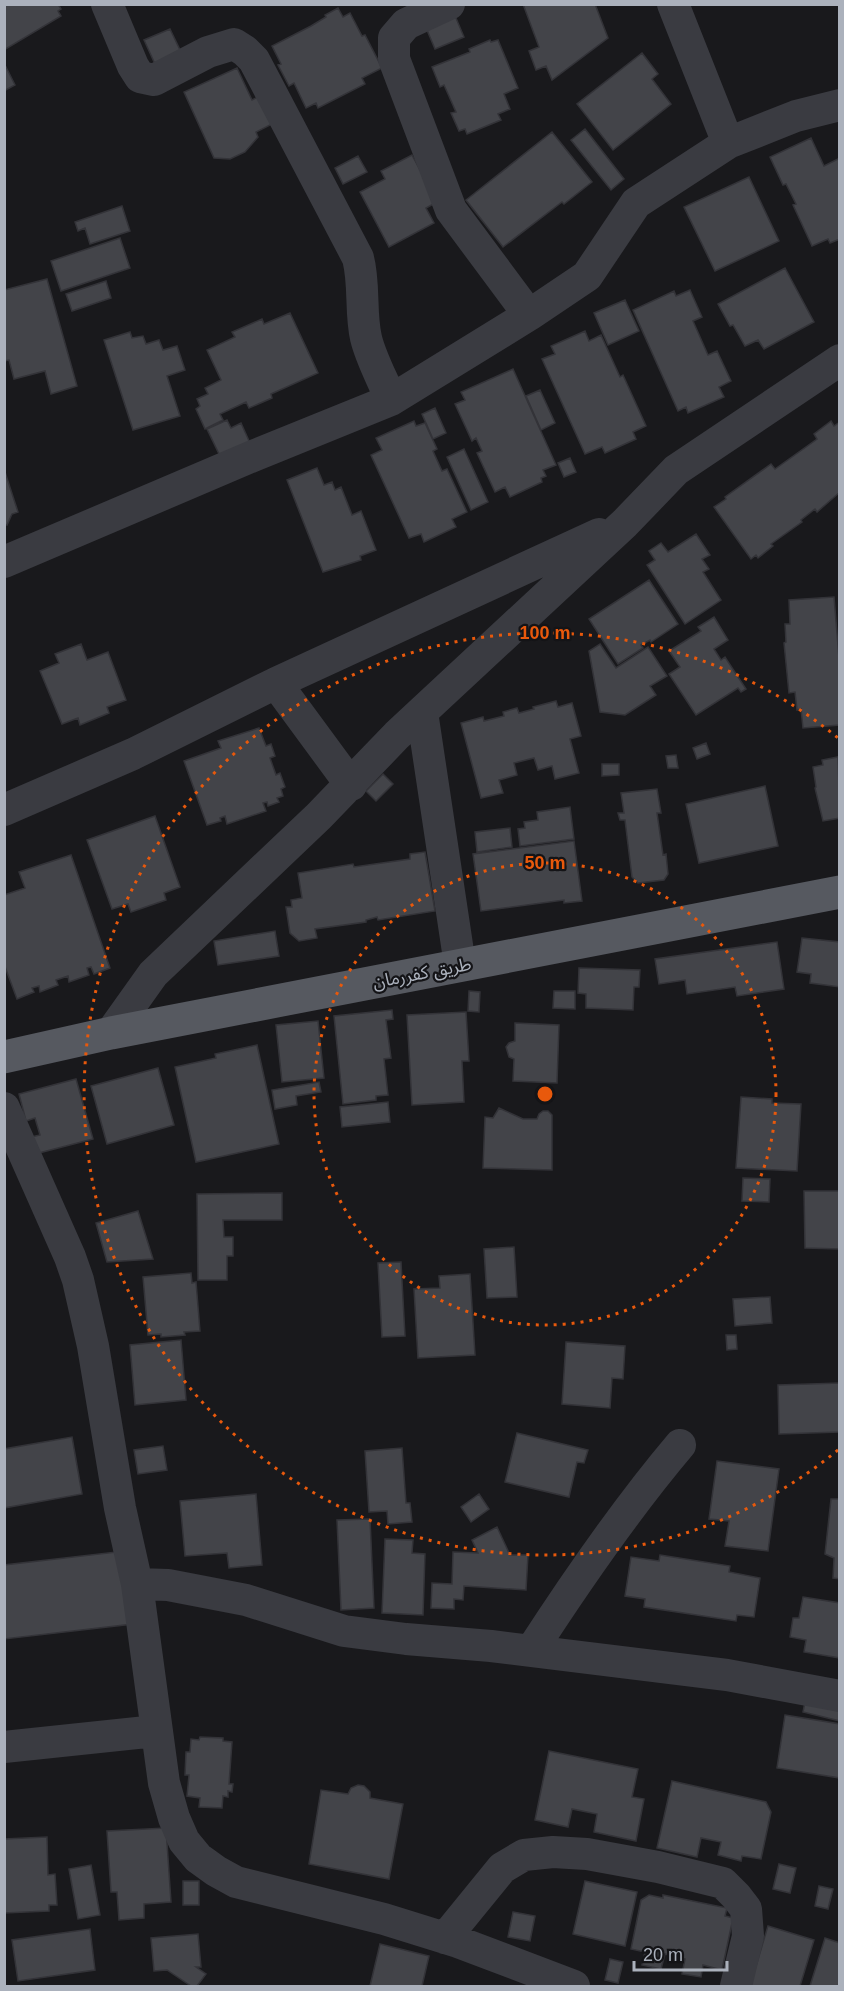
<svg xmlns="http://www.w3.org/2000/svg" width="844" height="1991" viewBox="0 0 844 1991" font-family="Helvetica,'Noto Sans Arabic',sans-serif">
<rect width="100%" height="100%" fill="#19191c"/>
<!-- building -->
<path fill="#434449" stroke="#333338" stroke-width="1.5" d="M4,4h54l3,5 -3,2 3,5 -57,34z
M523,4h72l13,34 -56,42 -6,-14 -10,4 -7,-19 10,-4z
M338,8l5,9 7,-4 12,23 3,-1 17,33 -20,10 3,6 -47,24 -2,-5 -10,5 -12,-25 -5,3 -11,-21 3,-1 -9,-18 39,-20 15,-9 -1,-2z
M453,11l11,26 -29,12 -11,-26z
M170,29l11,23 -26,12 -11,-24z
M490,40l1,2 7,-2 20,48 -14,6 6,15 -12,5 3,6 -34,14 -2,-5 -6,2 -8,-18 5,-1 -12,-27 -4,2 -8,-20 38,-15 -1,-3z
M642,53l16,21 -6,5 19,25 -58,46 -36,-46z
M6,67l9,18 -11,6v-23z
M237,68l15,32 12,-6 14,27 -22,11 2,5 -13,15 -15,7 -16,-1 -30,-66z
M585,129l39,50 -13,11 -40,-50z
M552,132l40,50 -28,22 -2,-2 -59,45 -37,-47z
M811,138l13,28 16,-8v81l-10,4 -2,-4 -16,7 -19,-41 3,-1 -10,-20 -3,1 -13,-28z
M412,155l25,47 -11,6 8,15 -45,24 -29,-55 25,-13 -4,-8z
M358,156l9,16 -24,12 -8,-16z
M749,177l30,64 -64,30 -31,-64z
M122,206l8,25 -40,13 -5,-16 -7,3 -3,-9z
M120,238l10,30 -69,23 -10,-30z
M785,268l29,54 -50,27 -6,-9 -13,6 -12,-21 -3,1 -12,-22z
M47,279l30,107 -26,8 -6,-23 -31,8 -5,-19 -5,1v-71z
M106,281l5,17 -39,13 -6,-17z
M690,290l12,27 -9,4 15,34 9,-4 14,30 -12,6 5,10 -36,16 -2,-6 -8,4 -45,-101 41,-19 2,5z
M625,300l14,31 -31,14 -14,-32z
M290,313l28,60 -47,21 1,4 -23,10 -3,-6 -26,12 3,6 -18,9 -9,-20 4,-3 -3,-7 11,-5 -3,-6 16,-8 -14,-30 28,-13 -3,-5 30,-13 2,5z
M585,331l4,10 12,-6 19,42 3,-2 23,51 -13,6 3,7 -31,14 -3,-6 -17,7 -43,-95 13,-5 -4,-8z
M130,332l2,6 11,-2 3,8 13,-4 4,10 14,-4 8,24 -18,6 13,40 -47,14 -29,-90z
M513,369l43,96 -13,5 3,6 -5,2 1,4 -32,15 -5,-10 -10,5 -18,-39 5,-2 -6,-13 -4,3 -17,-37 10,-4 -4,-8z
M540,390l15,33 -14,7 -15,-34z
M435,408l11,25 -13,6 -11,-25z
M227,420l4,8 10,-5 9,20 -30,13 -13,-27z
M414,421l2,5 9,-3 12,26 -4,2 9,20 5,-2 20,43 -15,7 4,8 -32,15 -3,-8 -12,4 -38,-83 11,-5 -6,-12z
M831,421l3,5 6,-4v70l-23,20 -2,-3 -14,11 1,2 -31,22 2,2 -15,12 -2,-3 -5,4 -37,-52 12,-8 -1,-2 46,-33 4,5 42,-30 -3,-5z
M464,449l24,53 -17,8 -24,-53z
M570,458l6,14 -12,5 -6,-14z
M317,468l7,17 8,-3 3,8 6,-3 11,28 9,-4 15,39 -16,6 1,4 -38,12 -36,-92z
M4,469l14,43 -6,2 -5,11 -3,-1z
M696,534l14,21 -8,4 7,10 -6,3 18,28 -36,24 -38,-59 8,-5 -6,-9 12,-8 7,9z
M649,580l29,44 -27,18 -1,-2 -9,5 2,3 -25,16 -29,-45z
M834,597l6,73v55l-37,3 -2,-19 -4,1 -2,-18 -6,1 -5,-50 2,-1 -1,-18h5l-1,-24z
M714,617l14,23 -14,9 7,11 4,-3 21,32 -5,3 -3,-4 -42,27 -27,-41 11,-7 -11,-16 32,-20 -3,-4z
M81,644l6,16 21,-8 18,48 -19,7 2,6 -29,12 -2,-7 -16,6 -22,-53 19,-8 -4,-9z
M600,644l16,24 32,-21 19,29 -17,10 6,9 -31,20 -25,-3 -11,-61z
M556,701l2,6 14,-4 9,33 -11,3 9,34 -24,6 -3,-13 -14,4 -4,-12 -20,5 3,12 -18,5 4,13 -22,5 -20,-75 22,-6 1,4 20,-5 -1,-4 14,-4 2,5 15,-4 -1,-2z
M259,728l7,18 5,-2 4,12 -5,2 6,17 4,-2 5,14 -4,2 2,7 -6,2 2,4 -11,4 -1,-4 -4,1 3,8 -39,13 -2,-8 -5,2 1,3 -14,4 -23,-64 37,-13 -3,-7z
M706,743l4,11 -13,5 -4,-11z
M676,755l2,13h-10l-2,-12z
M838,757l2,61 -17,3 -8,-33 1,-1 -3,-20 10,-2 -1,-5z
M602,764h17v11l-17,1z
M383,774l10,10 -17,17 -10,-10z
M765,786l13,60 -79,17 -13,-59z
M657,789l4,24h-4l6,42 3,-1 2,20 -4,6 -26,3 -6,-6 -7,-57h-5l-2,-7h6l-3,-20z
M570,807l4,32 -54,7 -2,-17 7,-1 -1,-6 14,-2 -1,-8z
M155,816l25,71 -16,6 2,7 -35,12 -3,-8 -16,5 -25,-69z
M510,828l2,19 -35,5 -2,-20z
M574,841l8,60 -18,2v-3l-83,11 -8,-57z
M425,852l10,59 -57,9 -1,-3 -11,3v2l-51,7 2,9 -18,3 -9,-8 -4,-26h6l-1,-7 11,-2 -4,-25 55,-9 1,3 56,-8v-5z
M71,855l39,113 -16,6 -3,-7 -4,1 2,7 -20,7 -1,-6 -12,4 2,5 -18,7 -1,-6 -7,2 2,4 -17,7 -13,-35v-69l21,-7 -6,-16z
M275,931l4,25 -61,9 -4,-24z
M802,938l38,4v45l-30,-4 1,-9 -14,-2z
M777,942l7,47 -47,7 -2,-9 -48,7 -2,-14 -26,4 -4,-25z
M579,968l61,2 -1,17h-5l-1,23 -47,-2v-14l-8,-1z
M469,991l11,1 -1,20 -11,-1z
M554,991h21v18l-22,-1z
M392,1010l1,9 -7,1 5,38 -7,1 4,36 -12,1v4l-33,4 -9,-88z
M466,1012l3,49h-7l2,41 -52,3 -5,-90z
M318,1021l6,57 -42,4 -6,-57z
M515,1023l44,2 -2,58 -44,-2 1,-22 -5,-2 -3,-10 3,-4 6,-2z
M257,1045l22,99 -83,18 -21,-95 41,-9 -1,-4z
M158,1068l16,57 -67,19 -16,-58z
M76,1079l17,60 -58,15 -4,-17 9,-2 -5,-17 -9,3 -7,-27z
M319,1082l2,10 -25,4 1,9 -22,4 -3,-19z
M741,1097l31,2v4l29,1 -4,67 -61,-3z
M388,1102l2,20 -48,5 -2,-20z
M499,1108l24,11h14l2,-5 4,-3h5l4,4v55l-69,-2 2,-51 8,1z
M743,1178l27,1 -1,23 -27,-1z
M804,1191h36v58l-35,-1z
M282,1193v27h-59l1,17h9v19h-6v24h-29l-1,-86z
M138,1211l15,48 -46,3 -11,-39z
M514,1247l3,50 -30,1 -3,-49z
M401,1262l4,74 -23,1 -4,-74z
M191,1273l1,10 4,-1 4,49 -16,1 1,3 -24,2v-3l-13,1 -5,-58z
M470,1274l5,81 -57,3 -4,-69 26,-1 -1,-12z
M770,1297l2,26 -37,3 -2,-27z
M726,1335h10l1,14 -10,1z
M181,1340l5,60 -51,5 -5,-60z
M566,1342l59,4 -2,33 -11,-1 -2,30 -48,-4z
M840,1383v49l-61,2 -1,-49z
M517,1433l71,17 -4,13 -7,-1 -8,35 -64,-15z
M72,1437l10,57 -78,14v-59z
M163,1446l4,24 -29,4 -4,-24z
M402,1448l4,55h4l2,19 -24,2 -1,-13 -18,1 -4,-61z
M717,1461l62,8 -11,82 -43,-5 4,-25 -20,-2z
M256,1494l6,71 -33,3 -2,-15 -42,3 -5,-55z
M479,1494l10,15 -18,13 -10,-15z
M831,1499h9v80l-7,-1 1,-20 -9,-4z
M370,1519l4,89 -33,2 -4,-90z
M497,1527l13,28h18l-2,35 -62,-4 -1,14 -9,-1v10l-23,-1 1,-25 20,1 1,-32 25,1 -6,-13z
M385,1539l28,1 -1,13 13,1 -2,61 -41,-2z
M125,1551l8,73 -129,15v-74z
M660,1555l70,11 -1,6 31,6 -6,39 -17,-2 -1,6 -92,-14 1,-8 -20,-3 6,-39 28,4z
M803,1597l37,6v55l-36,-6 2,-12 -16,-3 3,-19h6z
M807,1692l33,8v21l-37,-9z
M785,1715l55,9v54l-63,-10z
M200,1737l23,1v3l9,1 -3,42h4l-1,8 -4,-1v6l-5,-1 -1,12 -23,-1 1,-9 -13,-2 2,-21h-4l1,-23h4l1,-13 8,1z
M549,1751l89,18 -6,28 12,2 -8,42 -42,-9 3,-18 -25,-5 -4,18 -33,-7z
M672,1781l94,21 5,10 -10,47 -19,-3 -1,5 -23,-6 3,-13 -20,-4 -4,19 -40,-9z
M358,1785l6,1 6,6v6l33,6 -14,75 -80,-15 12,-74 27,4 3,-6z
M166,1828l5,74 -27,2v14l-25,2 -2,-28h-6l-4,-61z
M47,1837l1,38 7,-1 2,31h-8v6l-45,2v-74z
M779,1864l17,4 -6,25 -17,-4z
M91,1865l9,50 -22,4 -9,-50z
M183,1881h16v24h-16z
M585,1881l52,11 -12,54 -52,-12z
M819,1886l14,3 -5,20 -13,-3z
M649,1895l14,3v-3l64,13 -2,8 8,2 -11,52 -19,-5 -2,12 -19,-3 3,-15 -20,-5 -4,15 -19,-4 3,-13 -14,-3 10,-49z
M513,1912l22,4 -5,25 -22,-4z
M768,1926l46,14 -14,46h-50z
M90,1929l5,41 -77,11 -6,-41z
M198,1934l3,33h-5l10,7 -9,12h-6l-24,-16 -13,1 -3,-33z
M825,1938l15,5v43h-30z
M380,1944l49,12 -7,30h-52z
M610,1959l13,3 -5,21 -13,-3z"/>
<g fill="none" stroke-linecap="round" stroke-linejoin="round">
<!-- minor -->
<path stroke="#3a3b41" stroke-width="32" d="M107,4l26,62 7,11 14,3 54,-28 26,-8 11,7 9,9 104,198c7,27 2,54 8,80 5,21 17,42 25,62
M449,4l-43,20 -12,14v21l57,151 78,105
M673,4l55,139
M4,562l249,-106 138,-56 138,-85 58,-39 49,-73 92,-60 68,-27 44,-11
M276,683l75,102
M422,712l38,253
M4,810l129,-56 143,-71 323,-149
M111,1033l42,-59 166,-158 78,-81 228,-212 51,-53 164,-110
M4,1108l66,149 8,23 15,66 27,162 17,76 27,199 10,35 10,23 14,17 18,13 20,11 148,37 74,23 116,44
M137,1584l31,1 78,15 98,31 62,8 85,7 236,29 113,21
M531,1651c46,-71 94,-141 149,-206
M4,1747l152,-16
M445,1938l57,-70 22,-13 29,-3 34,2 71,13 65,16 13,13 10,13 2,27 -12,50"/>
<!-- major -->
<path stroke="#565960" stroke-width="33" d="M4,1057l107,-24 729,-141"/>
</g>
<!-- distance rings -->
<g fill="none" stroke="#e8590c" stroke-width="3" stroke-dasharray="3 6">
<circle cx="545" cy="1094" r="231"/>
<path d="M838 1450A461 461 0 1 1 838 738"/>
</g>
<g text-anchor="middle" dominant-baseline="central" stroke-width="4.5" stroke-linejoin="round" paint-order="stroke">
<!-- street labels -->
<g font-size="18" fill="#abb1bc" stroke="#141417">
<text transform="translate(422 973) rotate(-11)">طريق كفررمان</text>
</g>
</g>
<circle cx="545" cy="1094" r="9" fill="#e8590c" stroke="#141417" stroke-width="3"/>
<g font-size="18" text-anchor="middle" font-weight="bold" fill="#e8590c" stroke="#141417" stroke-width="4.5" stroke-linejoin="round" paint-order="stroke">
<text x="545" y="639">100 m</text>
<text x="545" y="869">50 m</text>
</g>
<!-- border -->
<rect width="844" height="1991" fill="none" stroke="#abb1bc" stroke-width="12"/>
<!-- scale -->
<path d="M634 1961v9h93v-9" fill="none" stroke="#abb1bc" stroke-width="3"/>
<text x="643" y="1961" font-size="18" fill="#abb1bc" stroke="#141417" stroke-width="4.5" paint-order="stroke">20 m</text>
</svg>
